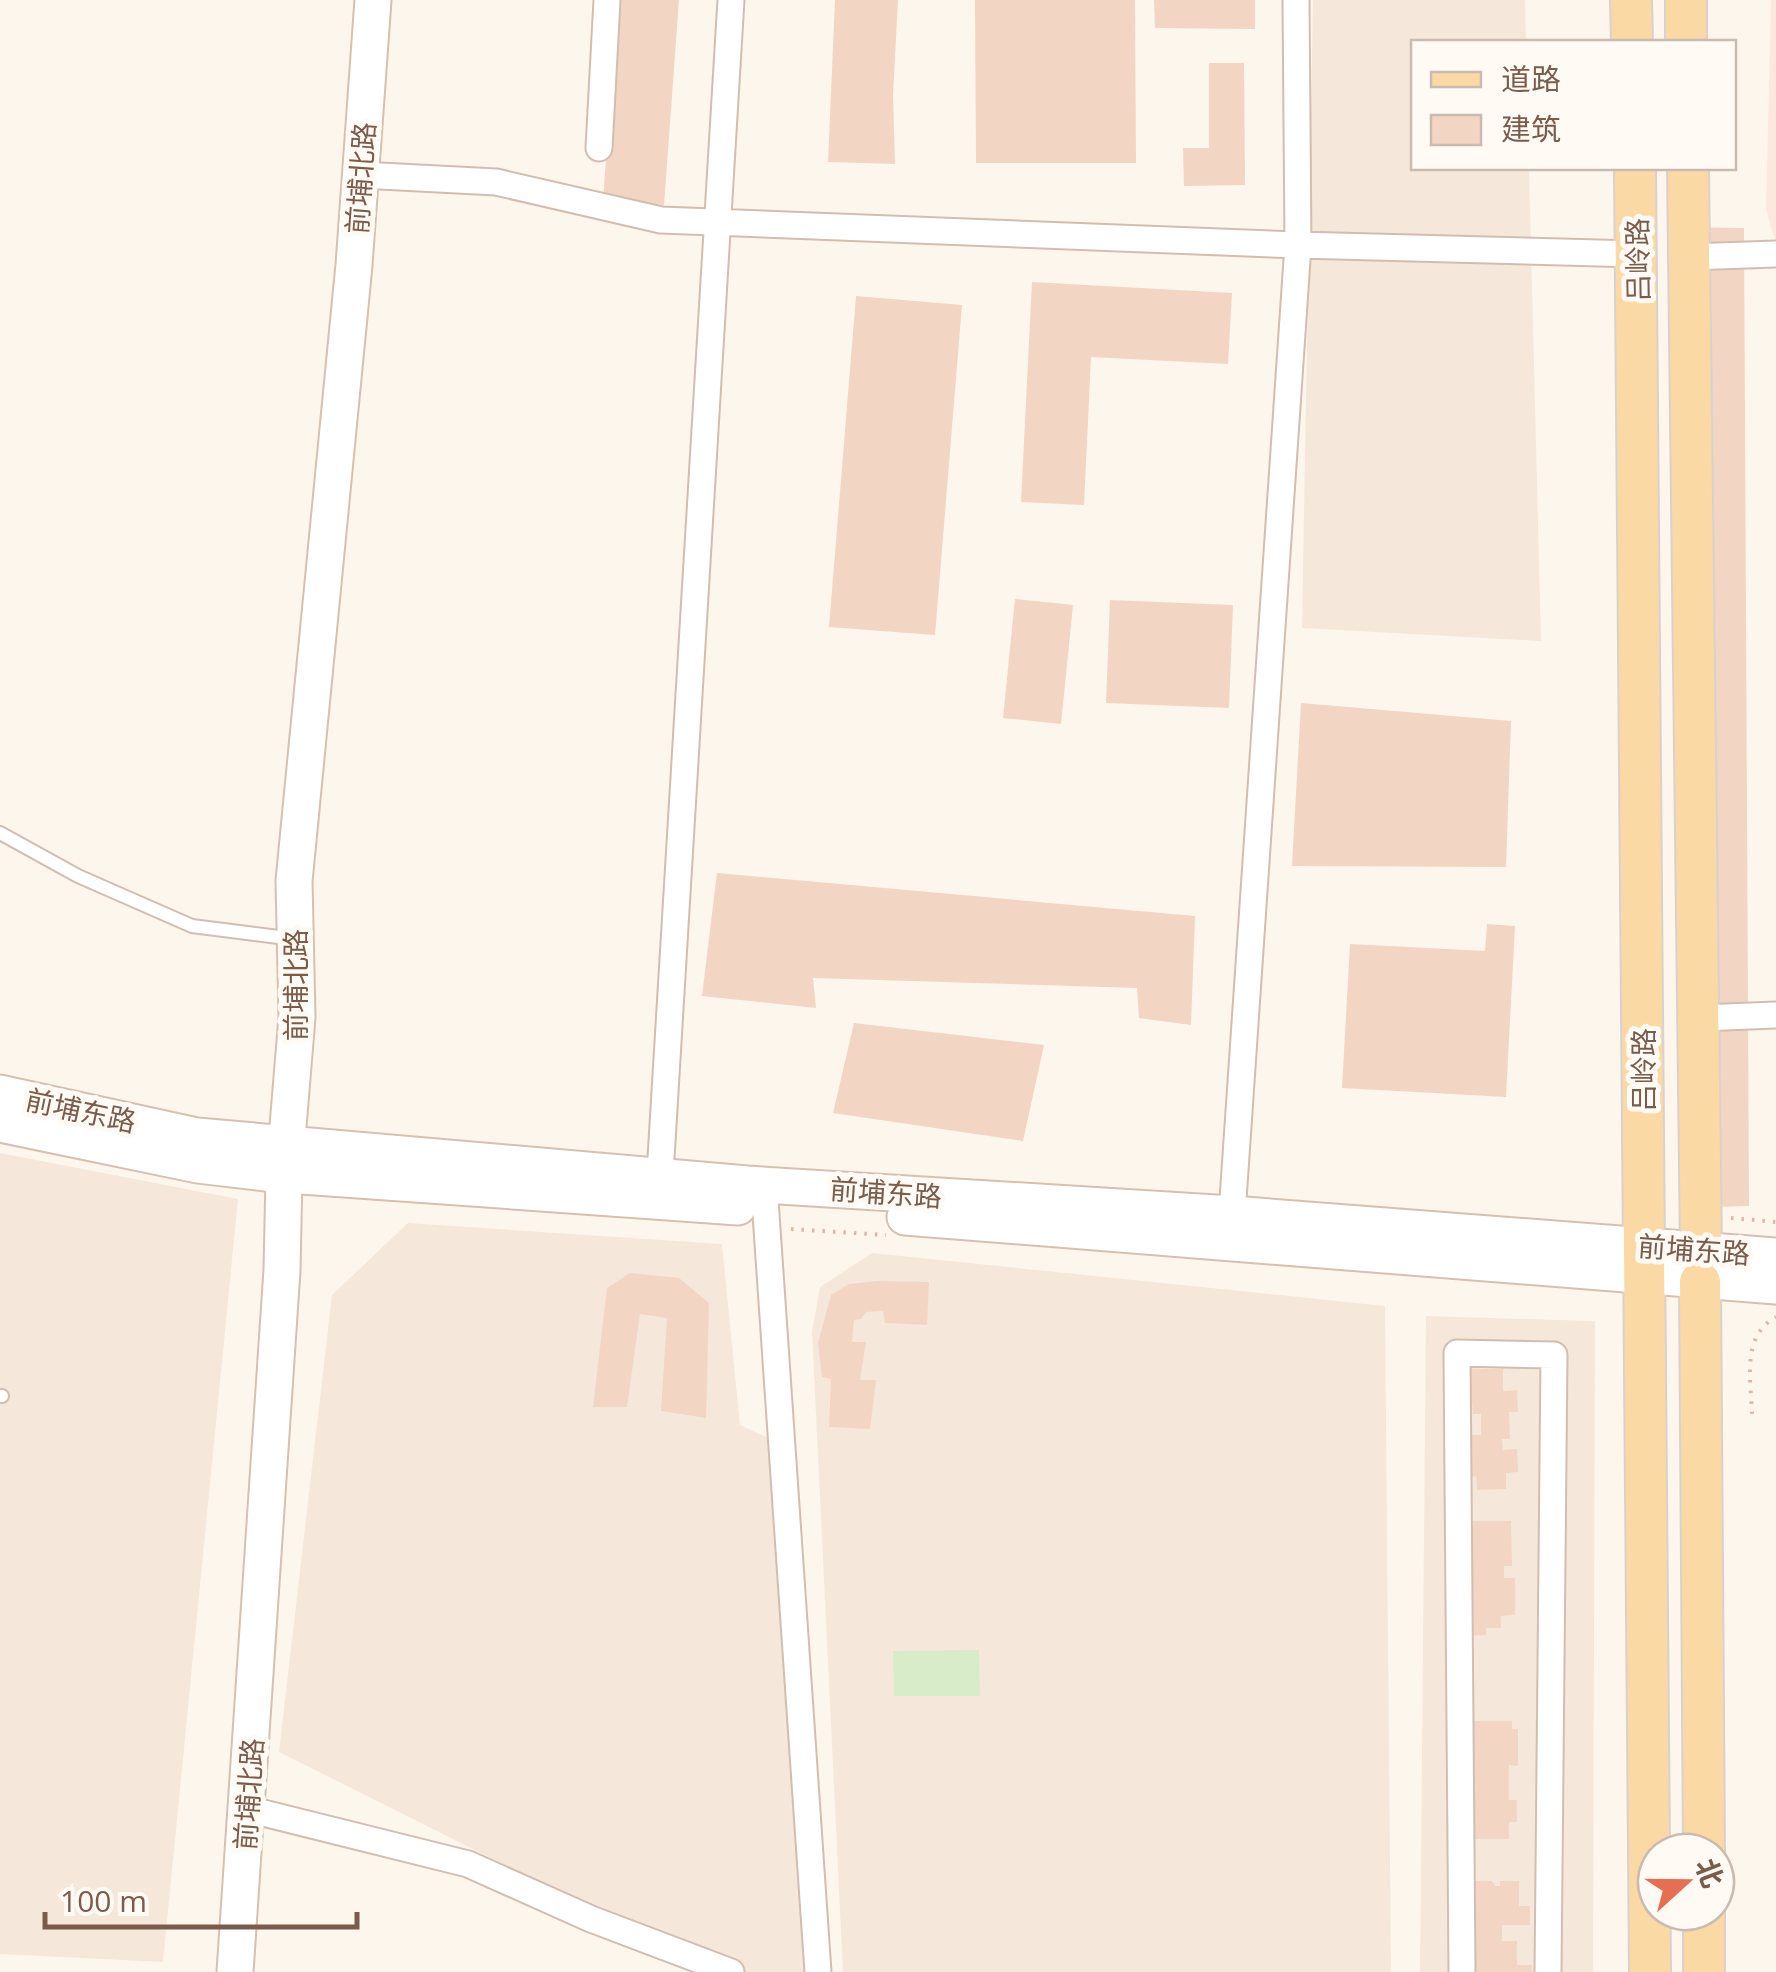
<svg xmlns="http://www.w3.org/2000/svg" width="1776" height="1972" viewBox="0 0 1776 1972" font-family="'Open Sans','Noto Sans SC',sans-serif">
<rect width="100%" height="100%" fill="#fdf6ec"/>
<!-- residential -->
<path fill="#f5e8da" d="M1313,0h212l1,42h-112v126h115l12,473 -239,-13z
M0,1153l238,46 -75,763 -163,-8z
M408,1223l314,21 18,181 33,15 36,532h-91l-439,-220 53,-457z
M872,1253l513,53 6,666h-548l-31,-640 8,-45z
M1426,1316l169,5 -2,651h-173z"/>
<!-- commercial -->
<path fill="#fde8e0" d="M1771,0h5v244l-10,-35z"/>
<!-- green -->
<path fill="#d8ecc9" d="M979,1650l1,46h-86l-1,-45z"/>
<!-- building -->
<path fill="#f3d5c3" d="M618,0h61l-15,205 -61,-5z
M835,0h63l-5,95 2,69 -67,-2z
M975,0h160l1,163h-160z
M1154,0h101v29l-100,-1z
M1209,63h35l1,122 -61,1 -1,-38h26z
M1673,227l71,1 5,978 -64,2z
M1032,282l200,11 -4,71 -137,-7 -7,148 -63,-3z
M856,296l106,9 -27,330 -106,-8z
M1015,599l58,6 -12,119 -58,-6z
M1110,600l123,5 -4,103 -123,-5z
M1301,703l210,18 -5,146 -214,-1z
M717,873l478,43 -4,109 -52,-7 -2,-30 -324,-10 3,30 -114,-12z
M1487,924l28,2 -9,171 -164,-9 8,-144 135,7z
M854,1023l190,22 -21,96 -190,-28z
M630,1273l49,5 30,25 -3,115 -45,-7 6,-93 -27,-4 -13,93h-34l14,-119z
M879,1281l50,1 -2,43 -42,-2 -2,-12 -17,1 -5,7 -7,1 -2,22h14l-6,38h16l-6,49 -41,-2 2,-48 -9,-2 -4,-34 13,-48 18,-11z
M1469,1369h34v22l14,-1 1,22h-9l1,27h-8l1,11 14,-1 1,23 -12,1v16l-29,1 -1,-14 -4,1 -1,-42h10v-21h-8z
M1466,1521h45l1,45h-8v12h11v37l-14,1v12h-15v7l-19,1z
M1467,1721h45v8h6v37l-9,-1v35h8v22h-8v17h-48z
M1472,1881h20l3,5h5v-5h19v25h11v19h-28v16h15v24h15v7h-66z"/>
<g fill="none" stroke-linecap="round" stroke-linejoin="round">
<defs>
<path id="lane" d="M0,833l78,43 114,50 102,13
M0,1396h2"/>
<path id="street" d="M599,148l8,-148
M361,175l135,7 165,38 637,25 339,9
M1689,257l87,-3
M1700,1018l76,-3
M764,1185l54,787
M659,1191l72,-1191
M1231,1229l67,-984 -2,-245
M247,1809l221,55 123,55 140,53
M1462,1972l-5,-619 97,2 -6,617"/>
<path id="secondary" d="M0,1093l197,43 550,48 485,30 544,42
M0,1124l198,41 75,9 465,33
M905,1217l871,69
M235,1972l47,-702 2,-95 13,-158 -3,-136 60,-616 19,-265"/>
<path id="primary" d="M1631,0l1,42
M1686,0v42
M1635,168l15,1804
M1688,168l13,1082
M1700,1282l4,570
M1704,1912v60"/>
</defs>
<!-- lane casing -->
<use href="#lane" stroke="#d1beb0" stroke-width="16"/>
<!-- street casing -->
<use href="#street" stroke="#d1beb0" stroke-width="29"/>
<!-- secondary casing -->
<use href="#secondary" stroke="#d6c0b0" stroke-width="39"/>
<!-- primary casing -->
<use href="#primary" stroke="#dad1cd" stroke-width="44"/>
<!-- path -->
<path stroke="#d9b8a5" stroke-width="4" stroke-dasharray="2.5 8" stroke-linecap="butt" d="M1731,1218l45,4
M791,1229l95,6
M1752,1414c-1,-34 -11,-78 24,-97"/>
<!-- lane -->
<use href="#lane" stroke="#fff" stroke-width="12"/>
<!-- street -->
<use href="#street" stroke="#fff" stroke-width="25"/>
<!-- secondary -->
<use href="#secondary" stroke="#fff" stroke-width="35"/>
<!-- primary -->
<use href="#primary" stroke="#fbd9a5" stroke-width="40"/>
</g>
<g text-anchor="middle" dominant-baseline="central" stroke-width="10" stroke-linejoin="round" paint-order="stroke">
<!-- street labels -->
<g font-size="28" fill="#7a5c4d" stroke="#fffaf3">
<text transform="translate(360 178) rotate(-86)">前埔北路</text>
<text transform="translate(1637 260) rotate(-91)">吕岭路</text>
<text transform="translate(295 985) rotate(-90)">前埔北路</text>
<text transform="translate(1643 1070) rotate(-90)">吕岭路</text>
<text transform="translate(81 1110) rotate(12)">前埔东路</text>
<text transform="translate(886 1192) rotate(4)">前埔东路</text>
<text transform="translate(1694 1249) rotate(4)">前埔东路</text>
<text transform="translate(248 1794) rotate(-86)">前埔北路</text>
</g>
</g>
<!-- legend -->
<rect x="1411" y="40" width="325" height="130" fill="#fffaf3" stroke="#cabbb1" stroke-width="2.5"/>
<rect x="1431" y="72" width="50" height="15" fill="#fbd9a5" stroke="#cabbb1" stroke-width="2.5"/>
<text x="1501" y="90" font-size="30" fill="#7a5c4d">道路</text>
<rect x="1431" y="115" width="50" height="30" fill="#f3d5c3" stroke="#cabbb1" stroke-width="2.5"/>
<text x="1501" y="140" font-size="30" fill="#7a5c4d">建筑</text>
<!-- north arrow -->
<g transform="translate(1686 1882) rotate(69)"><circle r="48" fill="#fffaf3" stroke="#cabbb1" stroke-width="2.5"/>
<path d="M0-8L18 38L0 25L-18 38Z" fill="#e76f51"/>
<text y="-15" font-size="28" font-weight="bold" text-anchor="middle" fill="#7a5c4d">北</text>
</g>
<!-- scale -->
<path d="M45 1912v15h312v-15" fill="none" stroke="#7a5c4d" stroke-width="5"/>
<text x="60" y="1912" font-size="30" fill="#7a5c4d" stroke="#fffaf3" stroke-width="8" paint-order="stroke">100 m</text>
</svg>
